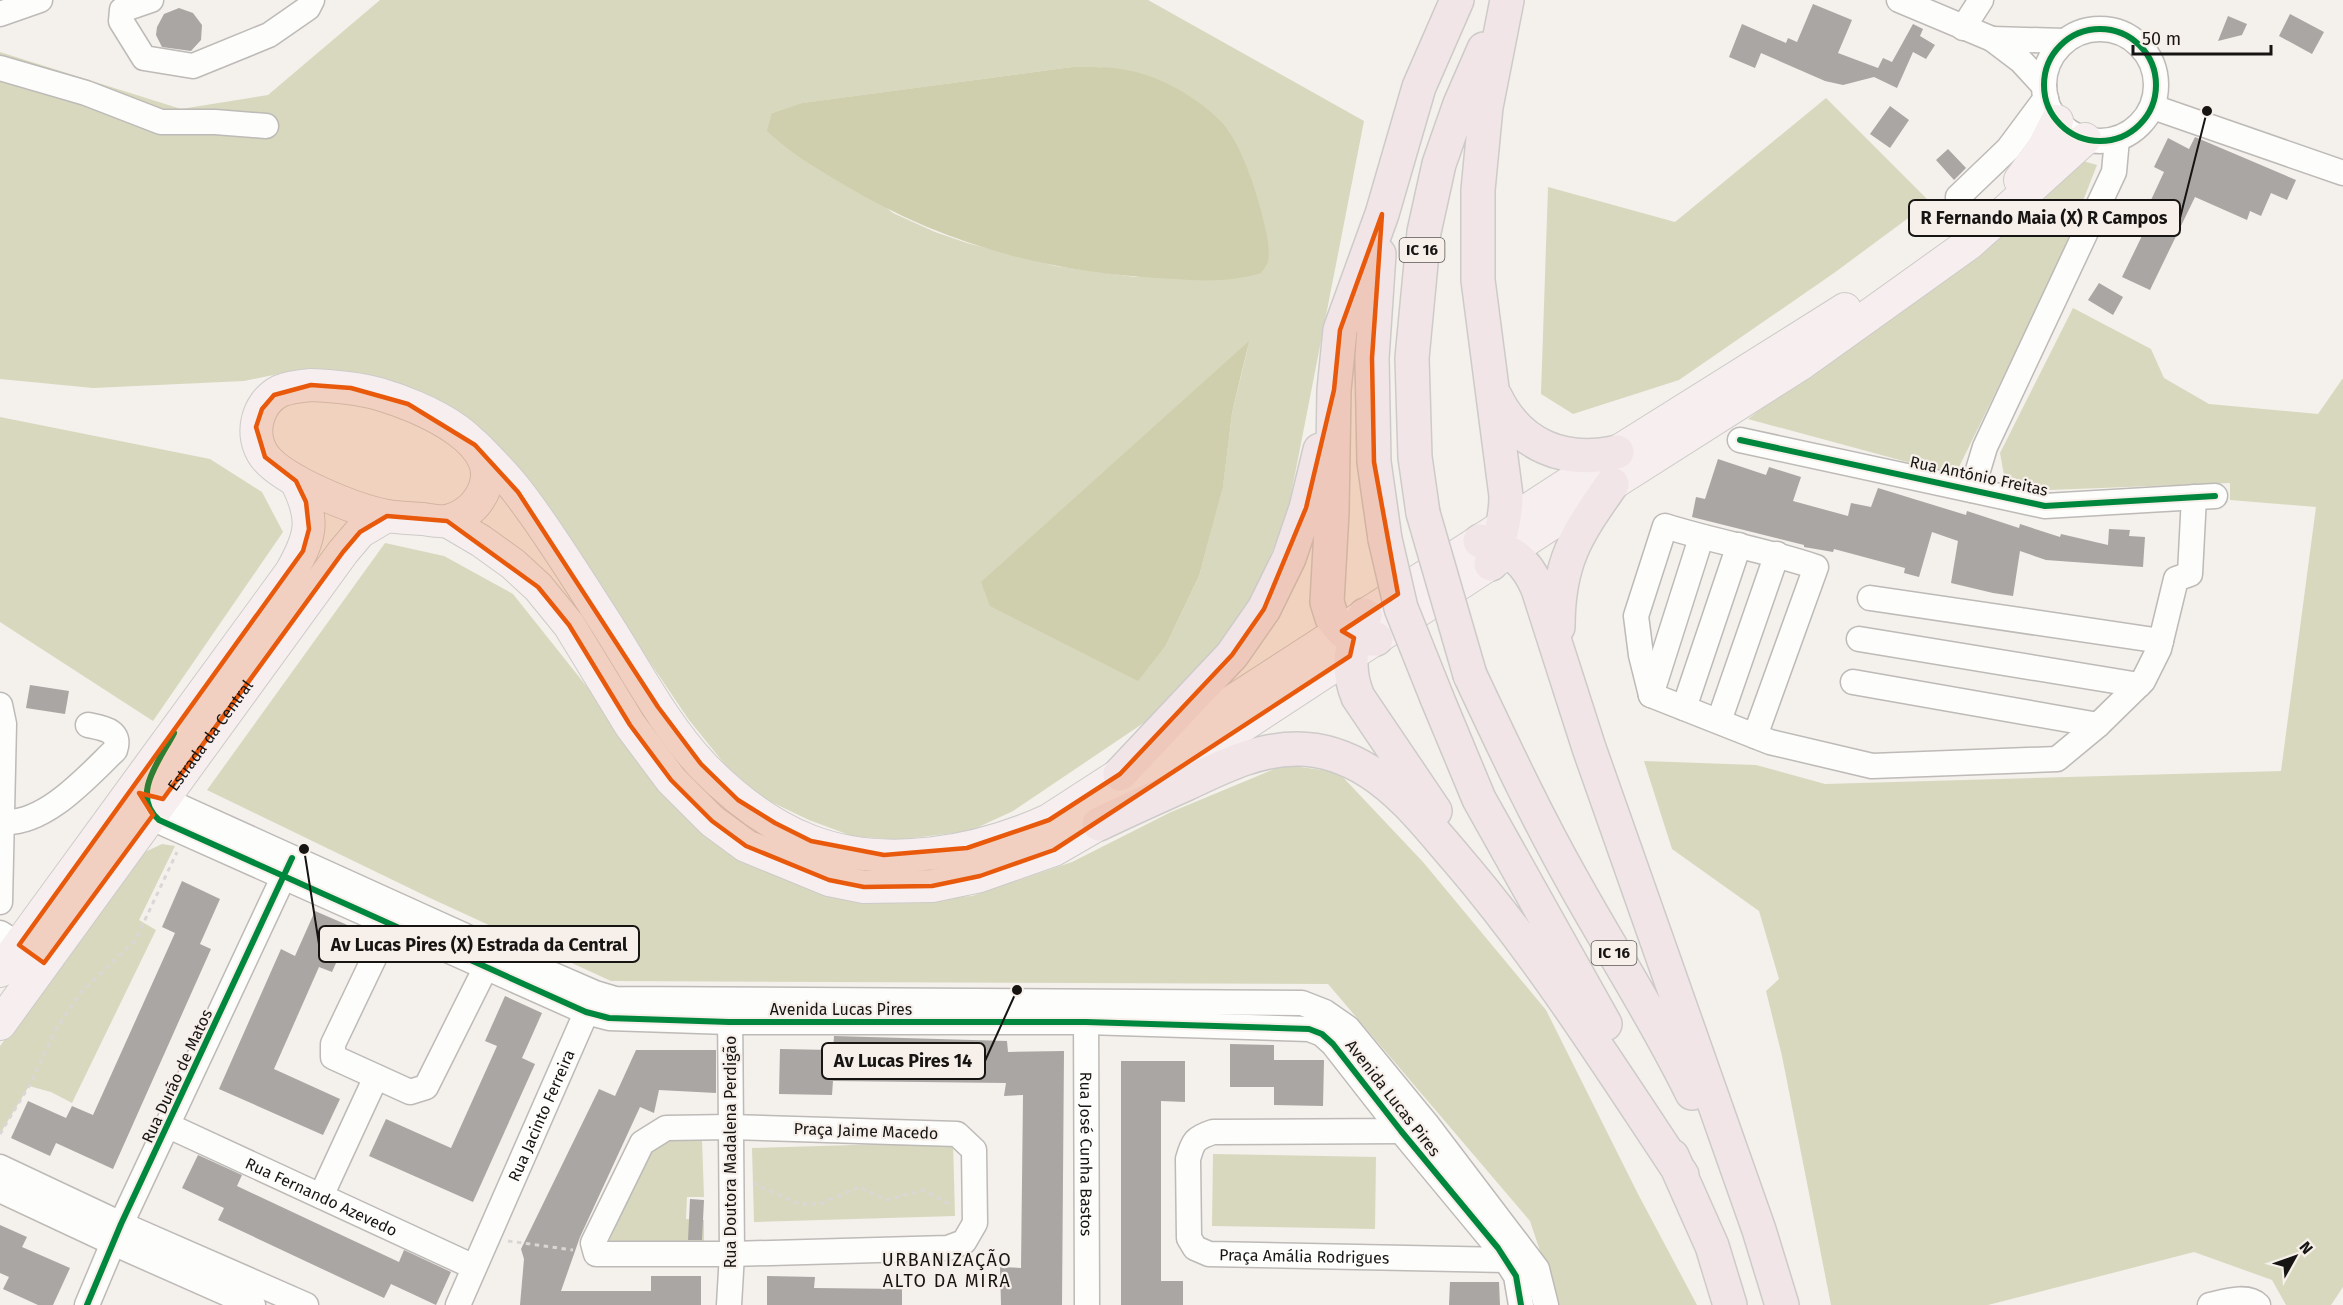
<svg xmlns="http://www.w3.org/2000/svg" width="2343" height="1305" viewBox="0 0 2343 1305" font-family="'Fira Sans',sans-serif">
<rect width="100%" height="100%" fill="#f4f0ec"/>
<!-- green -->
<path fill="#d8d8be" fill-rule="evenodd" d="M380,0h768l216,121 -77,394 -32,78 -42,60 -65,67 -135,91 -43,20 -74,9 -44,-4 -43,-16 -44,-21 -38,-32 -38,-47 -170,-251 -201,-96h-35l-39,8 -151,7 -93,-9v-327l181,57 87,-14zM1072,67h29l127,63c23,41 37,85 40,132l-133,15 -80,-11 -88,-23 -32,-11 -42,-19 -121,-100 31,-10zM1249,343l-17,70 -9,73 -24,90 -33,69z
M1826,98l104,104 -96,71 -155,107 -106,34 -32,-20 7,-207 127,35z
M2083,161l14,4 -39,100 -99,202 -15,5 -196,-53z
M2073,308l78,41 13,29 45,26 109,10 25,-36v909l-12,18h-45l-14,-25 -78,-28 -206,53h-157l-49,-249 -16,-65 13,-12 -20,-68 -87,-62 -28,-88 112,4 69,19 456,-13 35,-264 -86,-7v-17l-181,7 -45,-15 -4,-22z
M0,417l210,42 52,33 21,40 -130,189 -153,-99z
M385,543l59,13 69,38 149,187 41,44 200,75 69,-4 100,-34 99,-50 113,-47 54,7 85,90 123,148 92,184 59,111h-139l-28,-84 -202,-237 -717,-3 -181,-83 -223,-108z
M162,844l13,2 -36,74 17,10 -84,173 -21,-11 -22,-6 -29,48v-88l145,-194z
M672,1138l30,1 2,58h-17l-1,22 18,1v22l-96,2 39,-89z
M953,1142l2,74 -201,6 -2,-74z
M1213,1154l163,3 -1,72 -163,-3z"/>
<!-- forest -->
<path fill="#cfcfad" d="M1072,67c20,0 40,-1 59,4 32,6 78,33 97,59 15,22 25,52 32,77 4,16 11,38 8,55 -1,3 -5,8 -7,11 -35,11 -67,7 -104,5 -116,-7 -216,-35 -316,-95 -27,-16 -52,-31 -74,-52l5,-18 30,-10z
M1249,341l-17,72 -9,74 -24,89 -33,69 -28,36 -148,-75 -9,-24z"/>
<!-- building -->
<path fill="#a9a6a3" d="M1813,4l39,16 -14,33 40,15 5,-10 9,4 21,-38 10,5 -3,7 15,9 -9,14 -13,-7 -16,36 -23,-11 -31,8 -18,-4 -64,-28 -6,15 -26,-11 13,-33 44,19 2,-5 9,4z
M179,8l14,5 9,12 -1,15 -10,11 -29,-4 -6,-12 1,-8 7,-13z
M2290,14l34,18 -12,22 -33,-18z
M2228,16l19,8 -5,11 -24,6z
M1890,106l19,14 -19,28 -20,-14z
M2195,137l101,43 -9,20 -16,-7 -10,23 -11,-5 -3,9 -52,-23 -45,93 -28,-13 36,-74 -7,-3 13,-28 -10,-5 14,-29 21,11z
M1948,149l18,19 -12,12 -18,-20z
M2099,283l24,14 -10,18 -25,-15z
M1718,459l48,16 3,-8 32,10 -8,24 55,15 3,-13 20,4 7,-19 88,27 1,-4 52,17 1,-4 40,13 1,-3 47,11 1,-16 21,1 -1,6 16,1 -2,30 -97,-7 -26,-9 -7,45 -20,-3 -42,-10 7,-42 -26,-9 -13,45 -15,-4 1,-5 -71,-19 -1,3 -29,-5v-2l-112,-28 4,-20 9,2z
M30,685l39,6 -4,23 -39,-6z
M182,881l38,18 -20,45 11,5 -98,220 -57,-26 -6,13 -39,-18 17,-37 38,17 6,-12 21,9 82,-182 -13,-6z
M315,911l37,16 -20,45 -13,-5 -45,102 66,30 -17,36 -104,-46 62,-140 14,7z
M505,996l37,17 -20,45 13,6 -62,138 -104,-46 17,-37 65,29 46,-102 -12,-5z
M834,1036l173,5 1,11 56,-1 -2,254h-61l-1,-38 21,1 2,-173 -19,1 2,-13 -173,-2 -1,14 -53,-1 1,-45 53,1z
M1230,1044l44,1v15h50l-1,46 -49,-1v-18h-44z
M636,1050h80v43l-57,-3 -5,23 -14,-6 -60,130 -19,54h90v-15h50v29h-181l4,-46 -3,-10 78,-160 16,7z
M1121,1061h64v41l-24,-1v180h22v24h-62z
M198,1155l44,20 -5,11 162,76 5,-12 47,22 -15,33 -45,-21 -7,14 -166,-78 6,-12 -42,-20z
M690,1199l14,1 -2,40h-14z
M0,1225l27,12 -5,10 48,21 -17,37h-15l-35,-16 6,-12 -9,-4z
M767,1276l48,1 -1,11 88,1v16h-135z
M1450,1282h49l1,23h-51z"/>
<g fill="none" stroke-linecap="round" stroke-linejoin="round">
<defs>
<g id="minor">
<path d="M151,0l-29,10 -1,11 23,37 49,8 76,-31 39,-27 4,-8"/>
<path d="M1899,0l93,39 29,22 23,25"/>
<path d="M0,14l40,-14"/>
<path d="M1963,28l18,-28"/>
<circle cx="2100" cy="85" r="56"/>
<path d="M1992,39l72,2"/>
<path d="M0,68l86,25 75,29h54l51,4"/>
<path d="M2153,107l190,66"/>
<path d="M1958,197l50,-48 38,-51"/>
<path d="M1740,440l305,66 170,-10"/>
<path d="M1972,490l13,-43 129,-275 3,-33"/>
<path d="M1870,598l291,43"/>
<path d="M1859,639l280,46"/>
<path d="M1853,682l245,43"/>
<path d="M1651,695l119,47 102,24 185,-7 41,-34 45,-44 16,-32 17,-70 14,-5 4,-77"/>
<path d="M1651,695l-10,-40 -5,-39 29,-90c50,16 101,24 151,41l-61,169"/>
<path d="M1651,695l50,-157"/>
<path d="M0,705l4,19 -4,178"/>
<path d="M1684,708l55,-163"/>
<path d="M1719,721l58,-167"/>
<path d="M147,800l16,-1 331,150 101,44 20,6 687,4 23,9 23,16 78,95 111,146 9,36"/>
<path d="M146,801l7,14 12,9 421,188 23,6 120,4h357l223,7 13,5 11,10 68,87 97,117 18,28 5,29"/>
<path d="M3,822c42,3 84,-45 112,-72 7,-20 -13,-22 -27,-25"/>
<path d="M397,910l-64,134v13l77,35 16,-5 67,-134"/>
<path d="M0,933l19,12"/>
<path id="s1" d="M1086,1008l1,297"/>
<path id="s2" d="M169,1126l305,141"/>
<path d="M730,1127l227,7 17,16 1,73 -11,19 -16,6 -216,6h-136l-3,-11 49,-100 24,-15z"/>
<path id="s3" d="M1412,1128l-11,3 -188,1c-18,6 -20,9 -25,27l1,79 6,10 14,6 297,6"/>
<path d="M0,1167l121,57 185,81"/>
<path d="M0,1190l113,53 140,62"/>
<path d="M321,1196l55,-119"/>
<path d="M87,1305l34,-81 169,-361"/>
<path id="s4" d="M458,1305l135,-308"/>
<path d="M729,1305l3,-51 -2,-246"/>
<path d="M2210,1305c14,-3 37,-11 48,0"/>
</g>
<g id="major">
<path d="M2020,180l22,-30 15,-29"/>
<path d="M311,385c23,1 46,3 68,9 38,11 137,50 100,105 -6,10 -20,20 -33,22 -7,1 -16,-1 -23,-2 -11,-1 -24,-1 -36,-3 -31,-6 -102,-34 -122,-59 -16,-21 -9,-54 15,-66 10,-4 20,-5 31,-6z"/>
<path d="M475,445c15,15 30,30 43,47 31,40 58,85 86,128 31,48 60,105 99,146 30,31 66,59 107,75 75,29 169,11 239,-21l568,-368 228,-143"/>
<path d="M447,521l34,20 32,23 25,23 31,38 61,100 41,55 41,41 34,25 83,34 35,7 68,-1 48,-10 74,-26 45,-26 96,-67 417,-273 189,-120 169,-121 115,-104"/>
<path d="M0,971l291,-399c21,-37 24,-53 5,-91"/>
<path id="s5" d="M0,1024l343,-472 17,-20 27,-16"/>
</g>
<path id="highway" d="M1379,254l-7,104 2,104 11,77
M1495,396c24,50 69,68 122,56
M1423,513l-8,-56 -3,-99 12,-126 15,-68 21,-60 24,-55
M1480,541c30,9 46,18 58,48l51,159 170,482 23,75
M1491,564c8,-23 15,-44 15,-68l-28,-216v-90l8,-83 21,-107
M1365,615c-15,28 -19,53 -7,82l77,114
M1558,627c0,-65 18,-92 54,-143
M1376,639l-22,-1 -11,-7 -11,-13 -5,-16 5,-90 2,-122 6,-60 42,-116 37,-127 38,-87
M1470,675c33,70 66,141 104,208 39,70 83,138 118,210
M1437,698l42,101 126,225
M1120,774l112,-119 32,-46 25,-51 17,-50 14,-58
M1099,824c29,-14 58,-27 87,-40 36,-17 71,-35 111,-35 26,0 51,9 73,23 34,22 59,55 86,86 85,99 154,209 226,317
M1672,1156l40,90 18,59"/>
</defs>
<!-- minor casing -->
<use href="#minor" stroke="#bdbab7" stroke-width="27"/>
<!-- major casing -->
<use href="#major" stroke="#cdcbc9" stroke-width="34"/>
<!-- highway casing -->
<use href="#highway" stroke="#cdcbc9" stroke-width="36"/>
<!-- path -->
<path stroke="#d9d7d6" stroke-width="3" stroke-dasharray="4.5 4.5" stroke-linecap="butt" d="M0,1134l29,-48 27,-57 25,-37 54,-51 42,-89
M753,1183l46,21h21l39,-17 28,13 36,-10 30,16
M508,1241l65,9"/>
<!-- minor -->
<use href="#minor" stroke="#fdfdfc" stroke-width="24"/>
<!-- major -->
<use href="#major" stroke="#f6eeef" stroke-width="32"/>
<!-- highway -->
<use href="#highway" stroke="#f1e5e8" stroke-width="33"/>
<defs>
<path id="highway-bridge" d="M1423,513l47,162
M1385,539l16,69 36,90"/>
</defs>
<!-- highway-bridge casing -->
<use href="#highway-bridge" stroke="#cdcbc9" stroke-width="36" stroke-linecap="butt"/>
<!-- highway-bridge -->
<use href="#highway-bridge" stroke="#f1e5e8" stroke-width="33"/>
<defs>
<path id="cycleway" d="M2044 85a56 56 0 1 1 112 0a56 56 0 1 1-112 0Z
M1740,440l305,66 170,-10
M174,733c-14,27 -44,62 -15,87l427,192 23,6 120,4h357l223,7 13,5 11,10 68,87 97,117 18,28 5,29
M87,1305l34,-81 171,-366"/>
</defs>
<!-- cycleway casing -->
<use href="#cycleway" stroke="#f7efe9" stroke-width="10"/>
<!-- cycleway -->
<use href="#cycleway" stroke="#00873e" stroke-width="6"/>
</g>
<!-- marked area -->
<path fill="#e8590c" fill-opacity="0.2" stroke="#e8590c" stroke-width="4.5" stroke-linejoin="round" d="M1382,214l-10,144 2,104 24,132 -56,37 12,7 -4,18 -296,194 -74,26 -48,10 -68,1 -35,-7 -83,-34 -34,-25 -41,-41 -41,-55 -61,-100 -31,-38 -91,-66 -60,-5 -27,16 -17,20 -180,247 -24,-6 14,22 -109,148 -25,-18 284,-394 6,-22 -3,-27 -10,-21 -31,-24 -9,-30 6,-18 12,-14 37,-10 40,3 57,16 67,41 43,47 140,215 43,57 37,36 37,23 36,18 73,14 83,-7 82,-28 71,-46 112,-119 32,-46 42,-101 28,-118 6,-60z"/>
<g text-anchor="middle" dominant-baseline="central" stroke-width="4.5" stroke-linejoin="round" paint-order="stroke">
<!-- shield labels -->
<g fill="#f7efe9" stroke="#5a5653" stroke-width="1.5">
<rect x="1399.5" y="238" width="45" height="24" rx="4.5"/>
<rect x="1591.5" y="941" width="45" height="24" rx="4.5"/>
</g>
<g font-size="15" font-weight="bold" fill="#171513">
<text x="1422" y="250">IC 16</text>
<text x="1614" y="953">IC 16</text>
</g>
<!-- street labels -->
<g font-size="16" fill="#171513" stroke="#f7efe9">
<text transform="translate(1979 476) rotate(12)">Rua António Freitas</text>
<text stroke="none"><textPath href="#s5" startOffset="357">Estrada da Central</textPath></text>
<text x="841" y="1009">Avenida Lucas Pires</text>
<text transform="translate(177 1076) rotate(-65)">Rua Durão de Matos</text>
<text transform="translate(1393 1098) rotate(52)">Avenida Lucas Pires</text>
<text stroke="none"><textPath href="#s4" startOffset="207">Rua Jacinto Ferreira</textPath></text>
<text transform="translate(866 1131) rotate(2)">Praça Jaime Macedo</text>
<text transform="translate(730 1152) rotate(-90)">Rua Doutora Madalena Perdigão</text>
<text stroke="none"><textPath href="#s1" startOffset="146">Rua José Cunha Bastos</textPath></text>
<text stroke="none"><textPath href="#s2" startOffset="168">Rua Fernando Azevedo</textPath></text>
<text stroke="none"><textPath href="#s3" startOffset="440">Praça Amália Rodrigues</textPath></text>
</g>
<!-- neighbourhood labels -->
<g font-size="18" letter-spacing="1.5" fill="#171513" stroke="#f7efe9">
<text x="947" y="1260">URBANIZAÇÃO<tspan x="947" dy="21">ALTO DA MIRA</tspan></text>
</g>
</g>
<!-- callouts -->
<path fill="none" stroke="#171513" stroke-width="2" d="M2207 111L2180 218M304 849L319 944M1017 990L985 1061"/>
<g fill="#171513" stroke="#f7efe9" stroke-width="2">
<circle cx="2207" cy="111" r="6"/>
<circle cx="304" cy="849" r="6"/>
<circle cx="1017" cy="990" r="6"/>
</g>
<g fill="#f7efe9" stroke="#171513" stroke-width="2">
<rect x="1909" y="200" width="271" height="36" rx="6"/>
<rect x="319" y="926" width="320" height="36" rx="6"/>
<rect x="822" y="1043" width="163" height="36" rx="6"/>
</g>
<g font-size="18" text-anchor="middle" font-weight="bold" fill="#171513">
<text x="2044" y="224">R Fernando Maia (X) R Campos</text>
<text x="479" y="951">Av Lucas Pires (X) Estrada da Central</text>
<text x="903" y="1067">Av Lucas Pires 14</text>
</g>
<!-- north arrow -->
<g transform="translate(2295 1257) rotate(50)" stroke="#f7efe9" stroke-width="4.5" paint-order="stroke">
<path d="M0-4.5L10 22L0 15L-10 22Z" fill="#171513"/>
<text y="-9" font-size="16" font-weight="bold" text-anchor="middle" fill="#171513">N</text>
</g>
<!-- scale -->
<path d="M2133 45v9h138v-9" fill="none" stroke="#171513" stroke-width="3"/>
<text x="2142" y="45" font-size="18" fill="#171513" stroke="#f7efe9" stroke-width="4.5" paint-order="stroke">50 m</text>
</svg>
